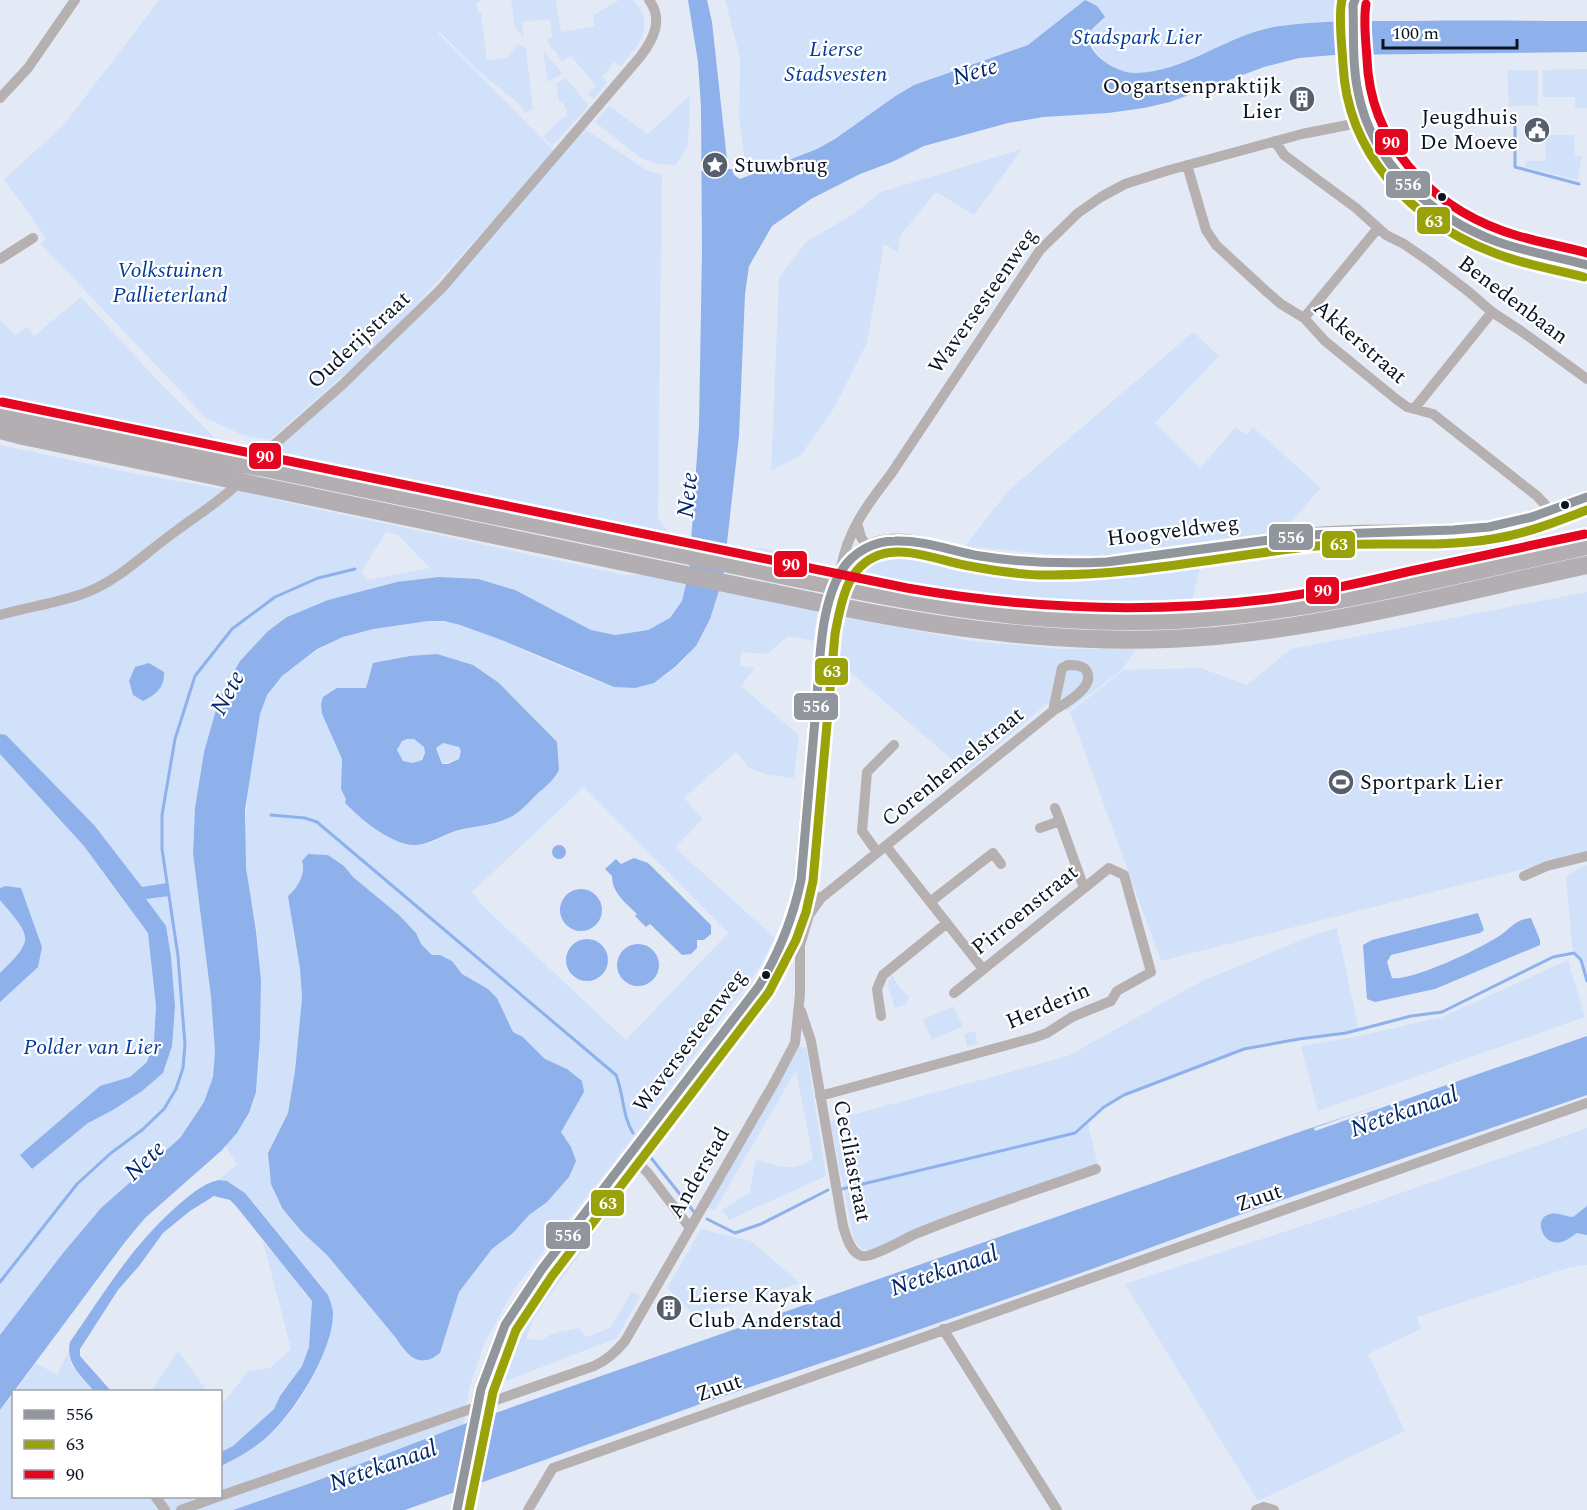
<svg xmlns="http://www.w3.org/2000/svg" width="1587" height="1510" viewBox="0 0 1587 1510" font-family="Spectral,serif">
<rect width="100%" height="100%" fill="#e4eaf5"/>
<!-- green -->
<path fill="#d2e1fa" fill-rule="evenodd" d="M159,0h326l-8,2 1,11 3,-1 6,48 19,-2 12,-14 8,4 7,61 -8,4 -7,-10 -42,-34 -36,-37 -2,1 117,119 -167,184 -118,104 -28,-5 -36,-17 -165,-174 5,-6 -42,-59 59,-53z
M511,0h45l5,32 34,-6 -2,-11 26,-15h14c24,27 6,43 -12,66l-7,-4 -12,15 5,5 -13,17 -7,-5 9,-8 -25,-30 -9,5 -14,-18 -1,-5 5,-1 -2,-18 -28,3 2,15 -9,-10z
M725,0h618l3,5 1,16c-32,3 -64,2 -95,12 -41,12 -105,63 -146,29 -11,-9 -16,-16 -17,-30l15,-12 -20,-20 -56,45 -114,40 -20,12 -59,42 -18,10 -70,27 -8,-57 1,-61z
M543,51l20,22 -15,9z
M1587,69v39h-12v-11h-32v-27z
M1507,70h31v36h-29z
M566,78l23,28 -37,40 -9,-9 14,-15 10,-7 -1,-6 -3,-6 -4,-1 -3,-18z
M689,96l1,21 -3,30 -11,18 -19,-1 -16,-6 -46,-36 14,-16 39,28z
M585,129l63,42 14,4 -4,343 17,23 -408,-83 114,-103 76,-78z
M1545,135h29l1,21h7l-4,24 -53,-13 2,-6h19z
M1022,149l-48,66 -38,-23 -36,44 -2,16 -14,-8 -17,99 -33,65 -33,47 -30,16 8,-193 27,-36 49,-29 26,-21z
M81,297l78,85 61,61 -185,-38 -35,-10v-75l15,15 12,-8 7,9z
M1193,332l26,24 -64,67 45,45 36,-41 10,8 7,-8 68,61 -39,44 -151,21 -35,2 -52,-1 -79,-8 43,-55z
M0,445l132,28 85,15 20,2 57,14 331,71h25l36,8 -4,18 -12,17 -22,12 -33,5 -24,-5 -39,-21 -155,-27 -69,18 -41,17 -19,14 -28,30 -21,38 -15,53 -9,56 -2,46 18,143 4,55 -2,25 -9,25 -24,36 -79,70 -38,45 -63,82zM386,532l12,3 32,33 -63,12 -6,-7z
M764,548l47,13 6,5 1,9 -78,-16 8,-10z
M905,551l79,16 84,5 134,-13 -11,48 -148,-1 -75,-8 -113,-18c12,-19 29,-25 50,-29z
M719,590l99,20 -5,31 -25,-5 -21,18 -26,-2 -1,14 15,2 -14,18 58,49 -5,43 -26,-3 -19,-7 -13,-16 -52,46 19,21 -28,29 100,90 -17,32 -127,170 -116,148 -31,56 -15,45 -5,35 -156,60 -75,26h-233v-100l13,-16 1,102h206l1,-30c19,-9 37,-20 53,-35 30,-29 66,-92 54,-135 -3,-9 -16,-20 -23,-28 -20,-25 -38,-51 -60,-75l-18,-12 -8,-1 18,-16 -12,-18c9,-10 18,-20 24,-32 10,-22 10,-48 11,-72 1,-36 1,-72 -3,-108 -3,-22 -9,-44 -11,-67 -3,-32 1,-63 4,-95 3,-22 6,-60 18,-79 15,-23 41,-40 67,-52 28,-13 79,-25 110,-19 31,5 61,20 89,33 26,12 53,23 80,32 61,6 90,-46 105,-97zM437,654l88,151c-15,16 -35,18 -55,23 -6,2 -13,3 -19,5 -7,2 -13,8 -21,10 -32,7 -64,-18 -85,-40l1,-4 -5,-10 1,-30 -20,-44 -1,-11c21,-25 21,-11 45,-16l2,-9 21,-19zM584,787l144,146 -102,107 -140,-131 -14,-17zM308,854l20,1 16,11 9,11 46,38 17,18 5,11 12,11h7l12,6 10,13 26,15 9,9 16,34 11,5 21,22 22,10 2,45 -8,18 10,15 -24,55 -18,13 -16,18 -21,16 -33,43 -10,29 -44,31 -9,-14 -69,-83 -26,-23 -19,-24 -8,-16 -6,-39 20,-40 7,-42 7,-73 -2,-29 -7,-37 -2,-39 4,-2c5,-9 10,-20 7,-30z
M1587,592v261l-426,108 -91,-249 54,-42 77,-2 46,17 44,-36z
M840,616l130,25 92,8h74l-14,21 -55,41 -19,-8 -82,69 -133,-115z
M398 751a13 13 0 1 1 26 0a13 13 0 1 1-26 0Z
M443,743l16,4 2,4 -2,8 -17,5 -6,-16z
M1587,865v116l-6,-21 -7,-7 -2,-8 -6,-67 12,-10z
M1337,928l22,102 -115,19 -120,46 -20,12 -17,13 11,45 -212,78 -14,8 -11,-2 -7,-9 -24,-119 238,-65 132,-74 116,-48z
M1568,960l17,57 -267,94 -17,-65 53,-9 88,-20z
M892,975l9,14 8,7 -2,8 -12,4 -8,-24z
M953,1006l10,20 -31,14 -10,-20z
M975,1031l3,13 -11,3 -3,-13z
M797,1047h9l20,129 -97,44 -7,-10 27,-17 7,-33c26,6 32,13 57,-1l-17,-89 -81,140 -9,-2z
M1587,1128v137l-19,3 -151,49 4,12 -53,25 37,77 -147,70 -133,-217 247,-81z
M624,1177l7,7 -85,116 -13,20 -7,19 14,1 14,-7 25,-5 7,9 24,-9 22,-37 8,5 -23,42 -124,48 18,-49 32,-54z
M701,1229l50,12 49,42 -104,34 -29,-29z
M263,1242l36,40 3,9 10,10 -3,46 -7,19 -22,30 -6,13 -41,37 -12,6v-46l27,-35 22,-3 21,-19z
M178,1351l29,40h-56z
M68,1352l3,11 23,28 -79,1 21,-29 21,12z"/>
<!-- water -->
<path fill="#8eb0eb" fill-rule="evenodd" d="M688,0h19l5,22 16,147h4l2,6 6,4 77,-30 18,-10 59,-42 20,-12 114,-40 57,-45 12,6 8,11 -16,15c0,4 0,10 1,13 7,15 29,28 45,28 53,-1 94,-41 146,-47 44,-6 89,-5 133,-5 57,-1 115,0 173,0v31l-253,3 -35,3 -35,9 -94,35 -26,6 -36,5 -65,4 -35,6 -84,23 -32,16 -32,12 -49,25 -39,27 -23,40 -4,28 -6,142 -16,142 -13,41 -14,27 -21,21 -21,16 -19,5 -21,-1 -115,-48 -39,-14 -16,-4h-16l-55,8 -30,8 -26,12 -35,27 -15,19 -7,19 -15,96 1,58 10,63 5,49 -1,58 -4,54 -7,21 -12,20 -16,18 -76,67 -20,24 -125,168v-75l63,-82 38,-45 79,-70 24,-36 9,-25 2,-25 -4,-55 -18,-143 2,-46 9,-56 15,-53 21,-38 28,-30 19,-14 41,-17 69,-18 42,-5 39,2 37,11 76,40 24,5 33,-5 22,-12 12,-17 7,-30 10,-144 3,-176 -1,-144 -3,-45z
M437,654l36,11 26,18 58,59 2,28c-5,10 -14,17 -22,24 -6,6 -13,14 -20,19 -19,14 -46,12 -67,20 -15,6 -27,15 -44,11 -23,-6 -45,-25 -61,-41l1,-4 -5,-10 1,-30 -20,-45 -1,-10 2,-7 14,-9h29l7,-25 37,-7zM407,739h7l10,8 1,6 -3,7 -9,3 -10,-2 -6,-11 5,-9zM443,743l16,4 2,4 -2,8 -11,5h-6l-6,-16z
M149,663l15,9c1,15 -8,23 -21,29l-10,-6 -4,-14 6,-14z
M0,734l6,1 88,90 48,62 25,-4 2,13 -23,3 20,27 5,31 4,49 -3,40 -9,27 -21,18 -29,19 -25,13 -56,46 -12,-14 80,-69 30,-9 17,-15 7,-20 2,-36 -8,-73 -64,-87 -84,-92z
M552 852a7 7 0 1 1 14 0a7 7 0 1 1-14 0Z
M308,854l20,1 16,11 9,11 46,38 17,18 5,11 11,11h8l12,6 10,13 26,15 9,9 16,34 10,5 22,22 22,10 15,12 2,11 -23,40 10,15 5,14 -7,16 -22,25 -18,13 -16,18 -21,16 -33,43 -19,61c-20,16 -32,4 -44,-15l-69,-83 -25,-23 -20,-24 -11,-24 -3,-31 20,-40 7,-42 7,-73 -2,-29 -12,-73c10,-8 18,-23 14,-35z
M634,858l14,5 63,62v9l-7,6h-7v8l-6,6 -9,1 -32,-31 -4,3 -11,-11 2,-2c-11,-11 -25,-21 -25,-38l-7,-7 11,-10 5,5z
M6,886l15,2 21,59 -4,20 -38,35v-29c36,-35 31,-36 0,-73v-12z
M560 910a21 21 0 1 1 42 0a21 21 0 1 1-42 0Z
M1478,913l6,17 -4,3 -89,22 -4,7 5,16c20,3 85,-28 104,-40 14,-8 18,-19 35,-20l9,22v5l-105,44 -60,13 -8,-3 -4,-54 9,-5z
M566 960a21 21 0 1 1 42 0a21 21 0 1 1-42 0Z
M617 965a21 21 0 1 1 42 0a21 21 0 1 1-42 0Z
M1587,1033v62l-334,115 -161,59 -194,68 -192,65 -301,108h-172l75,-26 156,-60 838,-293 231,-76z
M219,1180l8,1 18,12 83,102c2,5 4,11 5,17 1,36 -35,94 -59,118 -15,16 -34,27 -53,36v-14l12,-6 41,-37 6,-13 22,-30 7,-19 3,-46 -76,-95 -6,-6 -16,-4 -24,15 -27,22 -24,33 -21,24 -38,59v7l31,35h-17c-12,-15 -29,-28 -24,-49 34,-49 61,-95 106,-135 13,-11 25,-23 43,-27z
M1587,1206v29l-10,-2c-5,3 -10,8 -16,9 -18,5 -29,-24 -11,-28 8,-2 16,3 23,3z"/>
<!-- pier -->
<path fill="#e4eaf5" d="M719,159l2,3 10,-3v7l4,3 -14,-2 -1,3 -2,-2h-6l-1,3 -2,-3 -6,1 -1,2h-4v-10l11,2 1,-3 2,2h5z
M1587,1033v3l-272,95 -1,-3z"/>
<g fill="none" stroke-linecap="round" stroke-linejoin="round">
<!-- stream -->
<path stroke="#8eb0eb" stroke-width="3" d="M1515,117v50l64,17
M271,815l34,3 12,4 299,253c8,20 6,40 17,58
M648,1154l46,58
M842,1189l233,-56 29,-26 20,-12 120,-46 55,-10 47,-6 65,-17 31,-4 111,-55 21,-4 7,7 6,21
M707,1219l28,14 26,-9 67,-34
M0,1282l77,-98 34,-31 31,-23 22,-21 12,-20 7,-21 2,-23 -7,-89 -16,-107v-34l13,-76 20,-63 37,-47 43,-32 43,-19 37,-9"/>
<!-- street -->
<path stroke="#b7b0b1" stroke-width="10" d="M0,98l28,-30 47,-68
M1275,141l9,14 72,53 30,27 18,9 26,18 39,30 23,20 29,19 66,48
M1187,165l19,65 10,15 51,47 14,12 23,14 21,23 71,58 11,8 26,7 104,82 14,15
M0,259l33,-21
M1304,318l74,-90
M1414,409l78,-97
M252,468l23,-24 67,-59 100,-97 198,-231c13,-17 24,-37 9,-57
M857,523l4,14 7,11
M841,568c7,-39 27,-64 50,-94l149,-224 38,-37 23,-16 24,-13 41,-13 136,-37 66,-13
M0,615c28,-8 58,-12 85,-22 36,-14 61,-41 91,-62 23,-17 46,-31 66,-51
M1068,665c6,0 14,0 18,5 11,17 -22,34 -33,41l9,-43z
M1055,808l5,13
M1040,828l20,-7 24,67
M886,846l97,123
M877,852l-15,-21 5,-59 27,-27
M1524,876l23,-10 40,-10
M799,893l22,5
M930,902l63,-49 8,11
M801,1011l10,30 32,185c3,9 7,27 19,30 9,2 41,-16 51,-21 60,-25 122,-44 183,-66
M881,1016l-4,-27 6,-14 64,-52
M820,1096l213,-58 14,-5 25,-16 39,-16 6,-10 34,-19 -27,-97 -15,-7 -155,125
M630,1155l18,18 42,55
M943,1329l114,181
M155,1496l10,14
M220,1496l374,-130c13,-6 22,-14 31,-25l149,-258 21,-40 5,-49v-49l9,-30 12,-17 232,-187
M181,1510l39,-14
M528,1510l25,-42 1034,-365
M1256,1510l8,-3 10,3"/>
<!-- secondary -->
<path stroke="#ada5a6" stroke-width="14" d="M1355,0l-2,5c2,30 -1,67 7,96 19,68 72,118 138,141 29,10 60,15 89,23
M481,1389l24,-64 37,-56 217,-283c21,-33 35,-66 42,-106l22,-248c8,-38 11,-73 52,-88 29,-10 61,4 89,9 25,5 51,8 77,10 88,4 178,-18 265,-28 56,-6 112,-1 168,-6 39,-3 77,-18 113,-32"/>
<!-- highway -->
<path stroke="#b2aeb2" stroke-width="18" d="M0,414l243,50
M0,430l23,6 206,43
M260,467l555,115
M245,483l566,118
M845,588c111,23 218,37 332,32 139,-8 275,-45 410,-74
M841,607c124,25 249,40 375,29 126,-12 248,-45 371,-71"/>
<!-- secondary-bridge -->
<path stroke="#ada5a6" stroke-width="14" d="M457,1510l24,-121"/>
<!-- highway-bridge -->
<path stroke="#b2aeb2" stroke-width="18" d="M243,464l17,3
M229,479l16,4
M815,582l30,6
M811,601l30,6"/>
<defs>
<path id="bus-1" d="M1355,0l-2,5c1,29 -1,58 5,87 14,72 74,126 140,150 29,10 60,15 89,23
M457,1510l24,-121 24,-64 37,-56 217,-283c20,-33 34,-68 42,-106 5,-57 10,-115 15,-172 4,-42 3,-101 26,-138 11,-18 32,-29 53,-29 29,-1 57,10 85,15 43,7 84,8 127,6l199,-27 147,-5 36,-3 43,-10 55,-20"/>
<path id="bus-2" d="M1342,0c-4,15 0,47 1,64 4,89 68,157 149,188 29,12 61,17 92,25
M469,1510l24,-118 23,-62 36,-54 217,-284 27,-52 10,-28 7,-31 22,-247c6,-31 11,-67 44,-79 27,-9 59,5 85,10 26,5 54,10 81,10 88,1 174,-18 261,-28 62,-7 124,2 186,-8 33,-5 64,-17 95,-29"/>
<path id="bus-3" d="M1366,4c-3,17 0,38 1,55 3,82 61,145 136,172 27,10 56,14 84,22
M2,402l905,186c120,21 241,26 362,11 48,-6 95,-17 142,-28 58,-12 116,-25 174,-37"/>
</defs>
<!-- bus-1 casing -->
<use href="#bus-1" stroke="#fff" stroke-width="14"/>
<!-- bus-2 casing -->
<use href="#bus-2" stroke="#fff" stroke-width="14"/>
<!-- bus-3 casing -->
<use href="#bus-3" stroke="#fff" stroke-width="14"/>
<!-- bus-1 -->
<use href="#bus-1" stroke="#91959c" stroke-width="9"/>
<!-- bus-2 -->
<use href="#bus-2" stroke="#99a309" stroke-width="9"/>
<!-- bus-3 -->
<use href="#bus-3" stroke="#e40521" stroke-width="9"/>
</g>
<!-- icons -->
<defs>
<symbol id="building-disc" viewBox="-11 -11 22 22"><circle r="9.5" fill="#575f6c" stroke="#fff"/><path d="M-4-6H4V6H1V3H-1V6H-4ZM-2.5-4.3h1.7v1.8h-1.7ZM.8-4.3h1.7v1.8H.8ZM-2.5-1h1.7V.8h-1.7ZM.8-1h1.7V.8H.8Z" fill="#fff"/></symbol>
<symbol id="civic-disc" viewBox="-11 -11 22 22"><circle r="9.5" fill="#575f6c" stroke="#fff"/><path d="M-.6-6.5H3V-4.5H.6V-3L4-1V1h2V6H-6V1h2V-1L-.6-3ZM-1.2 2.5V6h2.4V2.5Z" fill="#fff"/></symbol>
<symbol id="sight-disc" viewBox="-11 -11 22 22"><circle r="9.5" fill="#575f6c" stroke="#fff"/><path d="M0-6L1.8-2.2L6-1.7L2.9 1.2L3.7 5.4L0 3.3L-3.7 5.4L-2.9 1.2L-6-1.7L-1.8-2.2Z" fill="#fff"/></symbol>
<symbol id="stadium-disc" viewBox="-11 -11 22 22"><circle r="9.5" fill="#575f6c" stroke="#fff"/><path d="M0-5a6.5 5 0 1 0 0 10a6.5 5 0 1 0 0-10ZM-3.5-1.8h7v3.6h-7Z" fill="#fff"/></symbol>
</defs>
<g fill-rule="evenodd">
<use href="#building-disc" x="1287" y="84" width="30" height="30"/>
<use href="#civic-disc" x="1522" y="115" width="30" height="30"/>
<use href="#sight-disc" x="700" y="150" width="30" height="30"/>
<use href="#stadium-disc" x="1326" y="767" width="30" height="30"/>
<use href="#building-disc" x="654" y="1293" width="30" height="30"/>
</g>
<!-- markers -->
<g fill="#0b1423" stroke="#fff" stroke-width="2">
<circle cx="1442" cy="197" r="5"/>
<circle cx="1565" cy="505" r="5"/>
<circle cx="766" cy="975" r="5"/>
</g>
<g text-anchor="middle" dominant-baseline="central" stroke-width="4.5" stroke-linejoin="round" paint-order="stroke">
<!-- park labels -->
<g font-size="22" font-style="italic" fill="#063c98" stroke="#fff">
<text x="1137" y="37">Stadspark Lier</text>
<text x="836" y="49">Lierse<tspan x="836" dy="25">Stadsvesten</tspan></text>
<text x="170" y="270">Volkstuinen<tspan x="170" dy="25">Pallieterland</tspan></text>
<text x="92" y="1047">Polder van Lier</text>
</g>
<!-- poi labels -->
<g font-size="22" fill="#0b1423" stroke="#fff" text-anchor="start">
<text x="1282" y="86" text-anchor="end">Oogartsenpraktijk<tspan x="1282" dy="25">Lier</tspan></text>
<text x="1518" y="117" text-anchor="end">Jeugdhuis<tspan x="1518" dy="25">De Moeve</tspan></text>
<text x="734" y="165">Stuwbrug</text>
<text x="1360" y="782">Sportpark Lier</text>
<text x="688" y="1295">Lierse Kayak<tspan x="688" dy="25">Club Anderstad</tspan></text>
</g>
<!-- street labels -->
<g font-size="22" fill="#0b1423" stroke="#fff">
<text transform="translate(1513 300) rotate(37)">Benedenbaan</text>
<text transform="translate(983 301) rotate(-55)">Waversesteenweg</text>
<text transform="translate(359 340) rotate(-43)">Ouderijstraat</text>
<text transform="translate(1360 342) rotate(41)">Akkerstraat</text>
<text transform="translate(1173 531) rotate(-7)">Hoogveldweg</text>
<text transform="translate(953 767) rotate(-39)">Corenhemelstraat</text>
<text transform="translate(1025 910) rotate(-39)">Pirroenstraat</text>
<text transform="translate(1048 1006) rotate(-23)">Herderin</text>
<text transform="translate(690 1041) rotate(-53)">Waversesteenweg</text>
<text transform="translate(852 1161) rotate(79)">Ceciliastraat</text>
<text transform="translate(699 1173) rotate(-60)">Anderstad</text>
<text transform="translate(1259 1198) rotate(-19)">Zuut</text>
<text transform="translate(719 1388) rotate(-19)">Zuut</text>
</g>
<!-- water labels -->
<g font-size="24" font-style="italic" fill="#01266c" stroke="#fff">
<text transform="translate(975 72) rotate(-16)">Nete</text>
<text transform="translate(688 495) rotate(-84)">Nete</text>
<text transform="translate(228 693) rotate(-62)">Nete</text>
<text transform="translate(1404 1112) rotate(-19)">Netekanaal</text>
<text transform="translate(145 1161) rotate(-44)">Nete</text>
<text transform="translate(944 1271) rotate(-19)">Netekanaal</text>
<text transform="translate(383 1466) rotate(-19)">Netekanaal</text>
</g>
</g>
<g stroke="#fff" stroke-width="2">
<rect x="1374" y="128" width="35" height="28" rx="6" fill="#e40521"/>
<rect x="1385" y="170" width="46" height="29" rx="6" fill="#91959c"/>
<rect x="1416" y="206" width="35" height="29" rx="6" fill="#99a309"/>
<rect x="248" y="442" width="34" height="28" rx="6" fill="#e40521"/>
<rect x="1268" y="523" width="46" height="28" rx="6" fill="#91959c"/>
<rect x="1321" y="530" width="35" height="29" rx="6" fill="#99a309"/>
<rect x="773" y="550" width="35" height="28" rx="6" fill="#e40521"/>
<rect x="1305" y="576" width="35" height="29" rx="6" fill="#e40521"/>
<rect x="814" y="657" width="35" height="29" rx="6" fill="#99a309"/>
<rect x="793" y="692" width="46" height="29" rx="6" fill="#91959c"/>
<rect x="590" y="1189" width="35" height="28" rx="6" fill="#99a309"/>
<rect x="545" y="1221" width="46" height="29" rx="6" fill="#91959c"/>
</g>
<g font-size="16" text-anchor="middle" font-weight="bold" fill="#fff">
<text x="1391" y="148">90</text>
<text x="1408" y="190">556</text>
<text x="1434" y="227">63</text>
<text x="265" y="462">90</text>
<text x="1291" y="543">556</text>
<text x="1339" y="550">63</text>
<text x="791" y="570">90</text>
<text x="1323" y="596">90</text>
<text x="832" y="677">63</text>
<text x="816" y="712">556</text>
<text x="608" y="1209">63</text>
<text x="568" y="1241">556</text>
</g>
<!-- legend -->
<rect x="12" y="1390" width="210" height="108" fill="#ffffff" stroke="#9da1a7" stroke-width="1.5"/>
<rect x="24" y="1410" width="30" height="9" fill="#91959c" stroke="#9da1a7" stroke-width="1.5"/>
<text x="66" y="1420" font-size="18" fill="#0b1423">556</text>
<rect x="24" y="1440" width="30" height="9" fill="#99a309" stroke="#9da1a7" stroke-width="1.5"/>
<text x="66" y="1450" font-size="18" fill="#0b1423">63</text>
<rect x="24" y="1470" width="30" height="9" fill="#e40521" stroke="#9da1a7" stroke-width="1.5"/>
<text x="66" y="1480" font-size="18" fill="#0b1423">90</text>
<!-- scale -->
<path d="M1383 39v9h134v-9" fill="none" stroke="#0b1423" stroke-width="3"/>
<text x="1392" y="39" font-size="18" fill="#0b1423" stroke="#ffffff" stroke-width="4.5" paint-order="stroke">100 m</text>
</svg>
